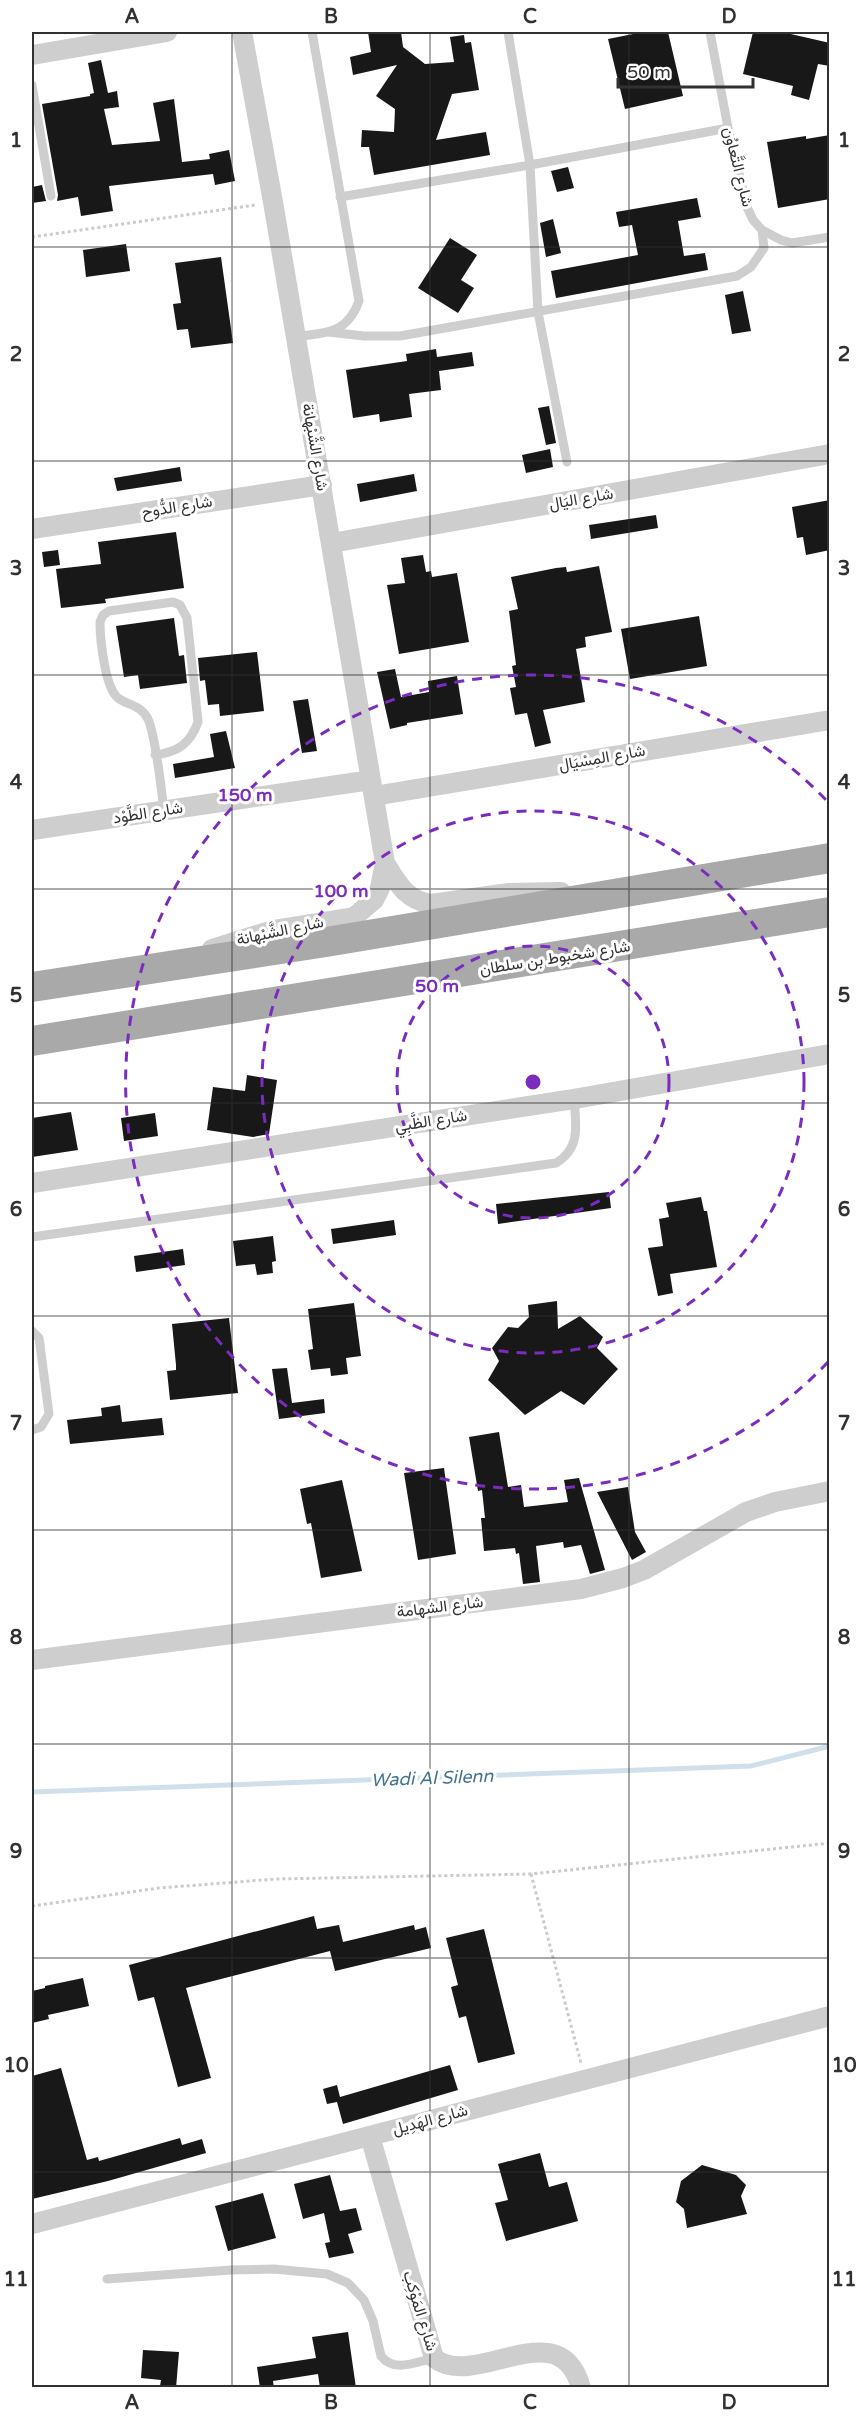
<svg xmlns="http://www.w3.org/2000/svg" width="861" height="2419" viewBox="0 0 861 2419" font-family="'Varela Round',Vazirmatn,sans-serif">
<rect width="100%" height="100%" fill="#fff"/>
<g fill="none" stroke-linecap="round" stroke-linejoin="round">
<!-- stream -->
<path stroke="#cfe0eb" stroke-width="5" d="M32,1792l719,-26 79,-20"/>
</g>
<!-- building -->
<path fill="#181818" d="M368,32h33l2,15 22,17 29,-2 -4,-25 14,-2 1,8 6,-1 8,48 -27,4 -16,46 50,-8 4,23 -116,20 -5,-28h-8l1,-17 32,2 1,-23 -19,-13 21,-31 -44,10 -3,-18 21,-5z
M643,32h25l15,64 -58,13 -17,-70z
M753,32h29l48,11v23l-12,-2 -9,36 -18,-5 2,-9 -50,-12z
M101,60l7,33 9,-2 2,16 -15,2 8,36 48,-4 -7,-38 21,-4 8,63 28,-3 -1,-5 20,-4 6,31 -20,4 -2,-11 -104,12 4,25 -32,5 -3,-19 -21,4 1,-6 -16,-91 48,-8v-2l4,-1 -6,-30z
M830,135v64l-52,9 -11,-66 39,-6v3z
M568,167l6,21 -17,4 -6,-21z
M42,185l4,16 -14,2v-16z
M697,198l4,19 -23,4 6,35 21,-3 3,17 -152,28 -5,-27 87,-16 -6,-30 -13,2 -3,-15z
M553,219l8,34 -15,4 -6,-34z
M450,238l27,17 -16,25 13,8 -16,25 -40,-25z
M126,244l4,27 -44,6 -3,-27z
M221,257l12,86 -42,5 -3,-19 -11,1 -4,-26 8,-1 -6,-40z
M743,291l8,40 -19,3 -7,-39z
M436,349l1,8 35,-5 2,14 -35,5 2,19 -32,4 3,23 -32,5 -1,-8 -26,4 -7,-48 61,-9 -1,-7z
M549,406l7,37 -10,2 -8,-37z
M550,449l3,18 -27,6 -4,-18z
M180,467l2,14 -65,10 -3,-13z
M414,474l3,17 -57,11 -3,-18z
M830,500v50l-24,5 -3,-18 -6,1 -5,-31z
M656,515l2,13 -67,11 -2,-14z
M176,532l8,56 -79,11 1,4 -45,5 -5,-39 45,-5 -3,-22z
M58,550l2,15 -16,2 -2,-15z
M423,555l3,17 5,-1 1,6 25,-4 12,69 -70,12 -12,-69 18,-2 -4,-25z
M599,566l13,66 -27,5 1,10 -10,2 9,53 -42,8 8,33 -16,4 -8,-34 -12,2 -5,-27 6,-1 -4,-21 4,-1 -7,-54 9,-2 -7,-32 45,-9 10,-1 1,5z
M699,616l8,50 -77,13 -9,-50z
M174,618l5,38 5,-1 3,28 -47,6 -2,-14 -14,2 -8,-51z
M257,652l7,59 -44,5 -1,-12 -11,1 -3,-25 -5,1 -2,-23z
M395,669l6,28 28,-5 -1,-11 29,-5 6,38 -56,9v2l-17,4 -13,-57z
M308,699l9,52 -15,2 -9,-52z
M226,731l9,37 -60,10 -2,-14 41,-7 -4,-23z
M247,1075l30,5 -8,54 -16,3 -46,-7 6,-43 32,4z
M71,1112l7,38 -46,7v-39z
M155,1113l3,23 -34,5 -3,-23z
M609,1192l2,16 -113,16 -2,-20z
M701,1197l3,14h3l10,56 -47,7 3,19 -15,3 -10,-48 15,-2 -4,-27 10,-2 -3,-14z
M394,1220l2,15 -63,9 -2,-15z
M273,1236l3,25 -4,1 1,11 -16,2 -2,-11 -19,2 -3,-25z
M183,1249l2,16 -49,7 -2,-16z
M557,1301l1,28 22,-13 23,21 -6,11 21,21 -34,36 -23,-14 -36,24 -37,-35 11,-19 -7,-13 16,-21 10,1 11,-11 -1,-12z
M354,1303l7,53 -15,2 2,16 -17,2 -1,-8 -19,2 -3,-20 5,-1 -5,-40z
M229,1318l9,75 -68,7 -3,-29 9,-1v-5l-4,-41z
M287,1368l5,35 32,-4 1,14 -46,6 -7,-50z
M120,1405l2,17 40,-4 2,17 -94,9 -3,-24 35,-4 -1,-8z
M499,1432l9,55 13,-2 3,22 44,-5 -4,-22 15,-2 26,92 -15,4 -9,-29 -17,3 -1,-6 -27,4 4,36 -17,2 -4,-31 -3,1 -1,-6 -31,3 -3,-33h4l-3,-28 -4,1 -9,-54z
M444,1468l12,86 -38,6 -14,-87z
M342,1480l20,91 -41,7 -10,-55 -4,1 -7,-35z
M628,1487l7,45 11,20 -14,8 -35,-68z
M314,1916l3,13 22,-4 4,17 71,-17 1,5 11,-3 5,21 -96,23 -5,-20 -144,37 25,90 -33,9 -24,-90 -16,4 -9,-36z
M484,1929l31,125 -37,9 -12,-47 -7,2 -8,-31 7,-2 -12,-47z
M83,1978l6,28 -41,9 1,4 -17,4v-32l13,-3v-2z
M450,2065l8,25 -115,34 -6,-22 -10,2 -4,-15 14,-4 3,12z
M61,2068l26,92 11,-3 1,4 81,-23 2,7 20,-6 4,14 -98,28 -76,18v-123z
M540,2153l9,34 18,-5 11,39 -72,20 -11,-38 13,-3 -10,-36z
M702,2165l34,10 10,10 -5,11 6,18 -60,14 -3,-19 -8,-7 5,-21z
M330,2175l10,36 16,-3 6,22 -14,4 6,19 -25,5 -4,-15 5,-1 -6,-29 -21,6 -9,-35z
M263,2193l13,45 -48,13 -13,-45z
M348,2332l8,56h-36l-2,-14 -45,7 1,7h-14l-3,-21 59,-9 -4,-21z
M143,2350l36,2 -3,36 -16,-2 1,-6 -20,-2z"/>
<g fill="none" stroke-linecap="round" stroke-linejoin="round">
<!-- path -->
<path stroke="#cbcbcb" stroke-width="3" stroke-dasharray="3 3" stroke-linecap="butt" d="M32,237l223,-32
M531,1874l50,189
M32,1906l127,-18 117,-9 255,-5 299,-31"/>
<!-- lane -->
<path stroke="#cecece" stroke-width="9" d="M508,32l22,133 8,147 29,150
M710,32l18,96 19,79 6,13 9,10 19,10 11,3 38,-6
M32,85l19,111
M340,197l190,-32 198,-37
M328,332l36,4h36l337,-60 14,-9 13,-19 -2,-18
M296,337c31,-5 51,-3 63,-36l-47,-269
M155,755c23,-3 35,-11 43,-33l-11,-104 -7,-13 -7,-3 -64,9 -6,4 -3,7c0,17 5,66 18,76 11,8 23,7 30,21 8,18 13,69 16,91
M32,1237l524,-74c25,-15 20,-38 18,-64
M32,1331l7,7 1,7 9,69 -8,13 -9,3
M107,2279l124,-9 43,-1 53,5 21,9 16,17 9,21 8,35c13,17 35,6 53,2"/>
<!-- street -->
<path stroke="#cecece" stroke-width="20" d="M32,55l135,-23
M32,529l290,-44
M332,543l498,-89
M374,796l456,-76
M32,830l339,-50
M385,863c13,21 21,37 46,41l78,-11 52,-1
M212,949l61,-19 81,-13 20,-17 6,-12 5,-25 -112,-661 -31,-170
M32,1183l542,-84 256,-45
M32,1660l549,-71 42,-11 21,-8 102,-58 29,-10 55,-11
M370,2136l64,222c41,33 126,-49 147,30
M32,2224l798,-208"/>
<!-- primary -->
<path stroke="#a9a9a9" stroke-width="30" d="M32,987l294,-45 504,-84
M32,1041l798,-129"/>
</g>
<!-- grid -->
<path fill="none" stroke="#313131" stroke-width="1.5" stroke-opacity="0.55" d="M232,32v2356M430,32v2356M629,32v2356M32,247h798M32,461h798M32,675h798M32,889h798M32,1103h798M32,1316h798M32,1530h798M32,1744h798M32,1958h798M32,2172h798"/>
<!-- distance rings -->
<g fill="none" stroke="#7b2cbf" stroke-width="3" stroke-dasharray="10 8">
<circle cx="533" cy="1082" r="136"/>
<circle cx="533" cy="1082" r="271"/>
<path d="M828 1362A407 407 0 1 1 828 802"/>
</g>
<g text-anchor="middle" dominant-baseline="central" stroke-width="6" stroke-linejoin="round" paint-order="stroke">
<!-- street labels -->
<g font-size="16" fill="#313131" stroke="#fff">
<text transform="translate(738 167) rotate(76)">شارع التَّعاوُن</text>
<text transform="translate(315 447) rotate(80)">شارع الشَّبْهانة</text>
<text transform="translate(581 499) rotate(-10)">شارع اليَال</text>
<text transform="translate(177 507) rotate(-9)">شارع الدُّوح</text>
<text transform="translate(602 758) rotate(-10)">شارع المِسْيَال</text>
<text transform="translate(148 813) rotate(-9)">شارع الطَّوْد</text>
<text transform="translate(280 931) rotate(-12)">شارع الشَّبْهانة</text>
<text transform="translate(555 958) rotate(-9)">شارع شخبوط بن سلطان</text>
<text transform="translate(431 1121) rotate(-9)">شارع الظَّبِي</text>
<text transform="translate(440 1607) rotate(-7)">شارع الشهامة</text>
<text transform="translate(430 2120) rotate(-15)">شارع الهَدِيل</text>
<text transform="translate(420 2311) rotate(73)">شارع المَوْكِب</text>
</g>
<!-- water labels -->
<g font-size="18" font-style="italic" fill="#44738e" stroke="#fff">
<text transform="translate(432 1778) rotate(-2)">Wadi Al Silenn</text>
</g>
</g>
<circle cx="533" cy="1082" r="9" fill="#7b2cbf" stroke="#fff" stroke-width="3"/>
<g font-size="18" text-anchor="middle" font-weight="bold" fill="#7b2cbf" stroke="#fff" stroke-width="6" stroke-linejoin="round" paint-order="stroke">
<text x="245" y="801">150 m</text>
<text x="341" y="897">100 m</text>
<text x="437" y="992">50 m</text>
</g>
<!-- border -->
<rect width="861" height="2419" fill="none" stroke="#ffffff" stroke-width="66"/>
<!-- scale -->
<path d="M618 78v9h135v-9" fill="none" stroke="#313131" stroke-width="3"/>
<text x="627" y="78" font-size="18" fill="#313131" stroke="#ffffff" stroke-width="4.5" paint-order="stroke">50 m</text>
<rect x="33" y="33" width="795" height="2353" fill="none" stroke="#313131" stroke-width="2"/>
<g font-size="20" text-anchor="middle" font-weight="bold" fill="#313131">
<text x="132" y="23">A</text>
<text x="331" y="23">B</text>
<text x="530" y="23">C</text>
<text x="729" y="23">D</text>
<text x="16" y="147">1</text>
<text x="844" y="147">1</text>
<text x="16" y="361">2</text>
<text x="844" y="361">2</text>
<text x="16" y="575">3</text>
<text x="844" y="575">3</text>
<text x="16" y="789">4</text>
<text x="844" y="789">4</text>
<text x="16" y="1002">5</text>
<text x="844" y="1002">5</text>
<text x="16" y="1216">6</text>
<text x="844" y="1216">6</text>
<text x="16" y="1430">7</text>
<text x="844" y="1430">7</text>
<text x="16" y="1644">8</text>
<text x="844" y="1644">8</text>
<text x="16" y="1858">9</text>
<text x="844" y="1858">9</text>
<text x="16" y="2072">10</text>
<text x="844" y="2072">10</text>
<text x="16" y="2286">11</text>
<text x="844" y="2286">11</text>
<text x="132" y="2409">A</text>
<text x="331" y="2409">B</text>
<text x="530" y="2409">C</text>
<text x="729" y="2409">D</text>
</g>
</svg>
